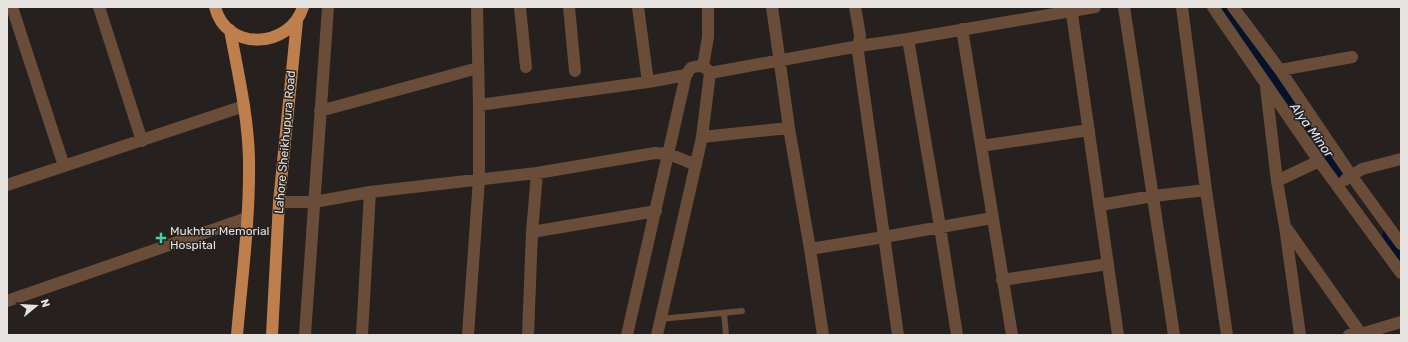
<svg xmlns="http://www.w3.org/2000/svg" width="1408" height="342" viewBox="0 0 1408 342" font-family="Rubik,sans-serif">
<rect width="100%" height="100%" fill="#26211e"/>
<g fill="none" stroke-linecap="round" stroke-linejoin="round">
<!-- canal -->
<path stroke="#05132a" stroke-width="12" d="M1224,7l120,168
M1388,235l13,19"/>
<!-- service -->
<path stroke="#694d38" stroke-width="6" d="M724,313l2,22
M660,319l82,-8"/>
<!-- minor -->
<path stroke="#694d38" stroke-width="12" d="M12,7l52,159
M99,7l43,134
M520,7l6,60
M569,7l6,64
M638,7l10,75
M772,7l17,121 21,121 13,86
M855,7l5,28 -2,17 40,283
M1071,7l47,328
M1124,7l50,328
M1182,7l24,183 21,145
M1213,7l106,154 82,112
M1233,7l47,63 71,105 50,69
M962,29l50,306
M908,39l32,188 17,108
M703,66l5,-29v-30
M1280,70l72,-13
M710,73l149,-27 49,-7 187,-32
M1266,87l11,94 8,46 15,108
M479,105l169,-23 38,-7
M320,111l158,-43
M702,137l87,-9
M981,146l108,-16
M1345,180l17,-11 39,-10
M1277,181l42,-20
M7,185l237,-79
M279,202h35l56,-10 167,-19 118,-20 14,1 27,11
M1100,205l53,-9 53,-6
M1287,229l74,105
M532,232l124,-21
M810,249l74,-12 108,-19
M1002,280l106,-16
M7,301l240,-83
M305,335l23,-328
M362,335l8,-143
M468,335l11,-156v-74l-2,-98
M528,335l4,-103 5,-59
M627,335l59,-260 5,-7c8,-3 14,-3 19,5l-8,64 -45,198
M1349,335l12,-1 40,-12"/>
<!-- trunk -->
<path stroke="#be7f4c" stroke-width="12" d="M215,7c11,45 75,42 88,0
M230,30c8,43 18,86 19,129 1,59 -7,118 -12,176
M272,335l7,-133 18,-181"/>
</g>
<!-- markers -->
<path fill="#43d4a0" stroke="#26211e" stroke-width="1.5" d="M159 232h4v4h4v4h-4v4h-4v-4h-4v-4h4z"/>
<g text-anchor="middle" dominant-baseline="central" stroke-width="3" stroke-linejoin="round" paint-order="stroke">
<!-- street labels -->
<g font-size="12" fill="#e6e2e0" stroke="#26211e">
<text transform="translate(285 142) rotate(-85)">Lahore Sheikhupura Road</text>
</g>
<!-- poi labels -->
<g font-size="12" fill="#e6e2e0" stroke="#26211e" text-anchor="start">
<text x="170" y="231">Mukhtar Memorial<tspan x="170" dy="14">Hospital</tspan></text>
</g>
<!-- water labels -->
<g font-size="13" font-style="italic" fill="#d7e5fa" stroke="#26211e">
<text transform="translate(1312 130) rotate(54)">Alya Minor</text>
</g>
</g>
<!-- border -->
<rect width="1408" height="342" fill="none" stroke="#e6e2e0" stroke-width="16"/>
<!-- north arrow -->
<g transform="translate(36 306) rotate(72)" stroke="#26211e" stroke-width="3" paint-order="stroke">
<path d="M0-3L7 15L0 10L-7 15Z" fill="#e6e2e0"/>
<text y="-6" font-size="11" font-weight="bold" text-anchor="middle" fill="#e6e2e0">N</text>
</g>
</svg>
